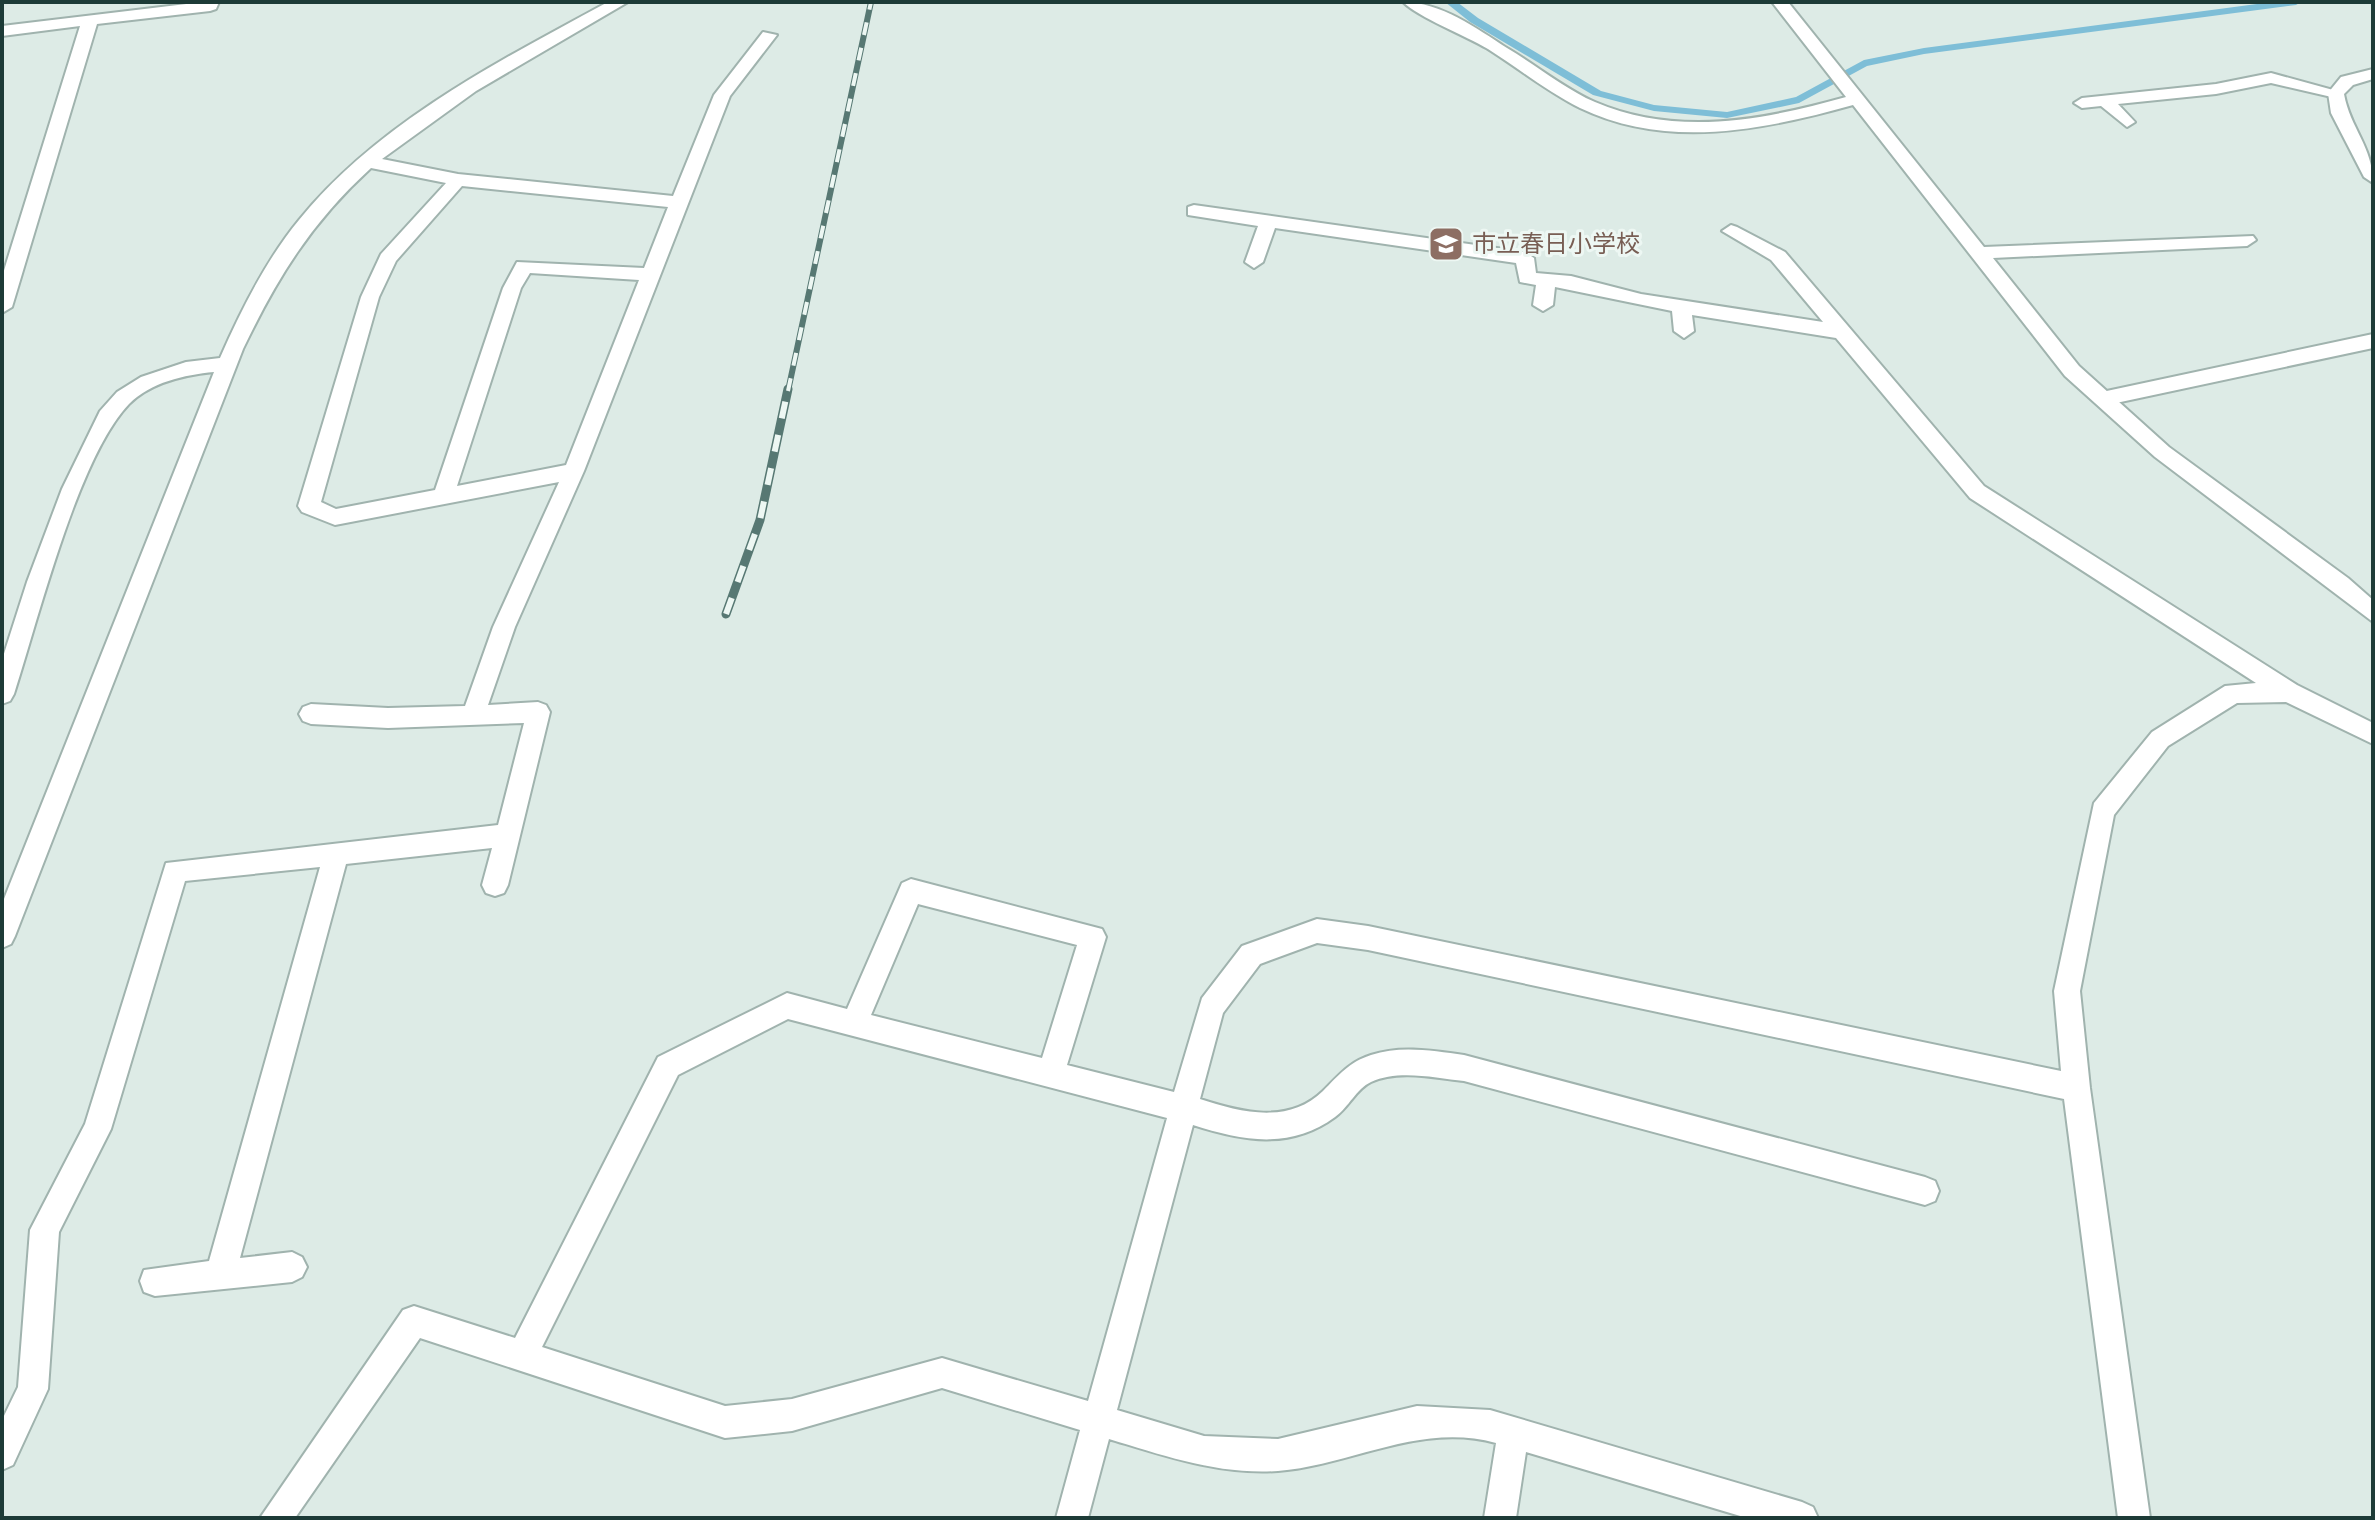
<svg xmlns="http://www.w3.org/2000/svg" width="2375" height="1520" viewBox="0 0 2375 1520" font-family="Karla,'Noto Sans JP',sans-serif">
<rect width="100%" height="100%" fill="#ddebe6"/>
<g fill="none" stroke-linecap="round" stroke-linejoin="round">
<!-- stream -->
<path fill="#7ebed7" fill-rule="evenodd" d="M1445,2h12l21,16 123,73 53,14 73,7 69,-15 68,-37 60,-12 348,-46h29l-5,3 -372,49 -57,12 -68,37 -72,15 -73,-7 -61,-16 -123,-73z"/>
<defs>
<path id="minor" d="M203,2h16l-3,7 -6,2 -113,13 -85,283 -10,6v-36l78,-251 -78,10v-10z
M608,2h20l-152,89 -94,68 76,15 215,22 41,-101 49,-63 14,3 -47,61 -146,375 -69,156 -27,78 50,-3 8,3 4,7 -42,173 -4,8 -9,3 -9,-3 -4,-8 10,-37 -146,16 -106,394 52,-6 10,5 5,10 -5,10 -10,5 -137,14 -11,-4 -4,-11 4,-11 65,-9 111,-394 -135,14 -74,248 -52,103 -11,157 -35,76 -11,5v-50l16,-33 12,-157 55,-106 81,-261 332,-38 26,-102 -136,5 -77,-4 -8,-3 -4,-7 4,-7 8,-3 77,4 77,-2 28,-79 66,-145 -224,43 -33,-13 -4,-6 63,-209 20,-43 65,-71 -75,-15c-59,54 -93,108 -128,181l-228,587 -4,8 -9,4v-44l212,-532c-30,3 -63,10 -85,32 -51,53 -91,216 -115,290l-4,7 -8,3v-44l25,-78 35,-93 38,-78 17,-19 24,-15 45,-15 34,-4c21,-48 46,-98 79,-138 80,-98 200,-159 309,-218zM462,186l206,21 -24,61 -127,-6 -14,26 -68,202 -99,19 -15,-7 58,-205 17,-36zM530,273l109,7 -73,185 -109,21 64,-198z
M1403,2c38,0 73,26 104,46 29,17 58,41 88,54 82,35 169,18 251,-5l-74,-95h16l196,245 269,-11 3,4 -9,6 -254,12 86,108 90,81 179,131 25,22v22l-218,-165 -90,-81 -212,-271c-89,25 -186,45 -273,3 -32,-16 -62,-40 -92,-59 -22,-13 -70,-32 -85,-47z
M2271,73l73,20 -8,5 -65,-15 -55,11 -98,10 17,18 -8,5 -26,-21 -19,2 -8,-5 8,-5 134,-14z
M1194,205l331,47 9,6 2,15 35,3 70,18 182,28 -52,-62 -49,-29 9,-6 6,2 48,25 199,234 313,199 76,38v21l-87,-42 -49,1 -69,43 -54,69 -34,176 10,97 60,430h-32l-54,-419 -696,-149 -51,-7 -57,21 -37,49 -23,86c40,13 88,26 123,-8 16,-16 26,-29 48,-36 30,-10 63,-4 93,0l461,122 10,4 4,10 -4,10 -10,4 -461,-124c-28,-3 -66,-12 -93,1 -15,7 -22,25 -36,35 -45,33 -92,24 -142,8l-76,285 87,26 74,3 139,-33 73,4 312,92 11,5 5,11h-71l-221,-66 -10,66h-32l12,-75c-76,-21 -144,22 -218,28 -59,4 -113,-15 -169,-32l-21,79h-32l24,-88 -138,-42 -150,43 -67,7 -305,-100 -125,180h-35l143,-208 11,-4 101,32 143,-281 129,-64 60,16 55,-126 9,-4 191,50 4,8 -39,128 107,27 28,-94 40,-52 75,-27 51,7 693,145 -7,-80 40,-188 58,-71 73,-46 31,-3 -286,-185 -134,-160 -144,-23 2,16 -10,7 -10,-7 -2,-20 -117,-24 -2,18 -10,6 -10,-6 3,-20 -16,-3 -4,-19 -241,-35 -12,34 -9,6 -9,-6 13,-36 -70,-11v-8zM918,904l159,41 -35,113 -171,-43zM788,1019l379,99 -79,283 -146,-43 -150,41 -67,7 -183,-59 136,-272z"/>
<path id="tertiary" d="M2373,69v10l-20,6 -9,9c6,34 29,53 29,89l-9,-6 -33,-64 -3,-20 13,-16z
M2373,334v14l-271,58 -10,-7 10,-7z"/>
</defs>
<!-- minor casing -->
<use href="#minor" stroke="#a0b3ae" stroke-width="4"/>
<!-- tertiary casing -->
<use href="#tertiary" stroke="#a0b3ae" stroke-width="4"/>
<!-- minor -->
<use href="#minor" fill="#fff" fill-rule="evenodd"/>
<!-- tertiary -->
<use href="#tertiary" fill="#fff" fill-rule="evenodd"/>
<defs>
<path id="rail-far1" d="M788,391l83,-389"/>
<path id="rail" d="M726,614l34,-94 28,-131"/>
</defs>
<!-- rail-far1 casing -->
<use href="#rail-far1" stroke="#577873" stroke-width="6"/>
<!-- rail casing -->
<use href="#rail" stroke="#577873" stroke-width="9"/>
<!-- rail-far1 -->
<use href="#rail-far1" stroke="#edf7f3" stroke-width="4" stroke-dasharray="13" stroke-linecap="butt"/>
<!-- rail -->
<use href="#rail" stroke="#edf7f3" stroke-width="6" stroke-dasharray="17" stroke-linecap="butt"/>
</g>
<!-- icons -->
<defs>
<symbol id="school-square" viewBox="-11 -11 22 22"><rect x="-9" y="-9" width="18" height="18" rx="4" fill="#8d6e63" stroke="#edf7f3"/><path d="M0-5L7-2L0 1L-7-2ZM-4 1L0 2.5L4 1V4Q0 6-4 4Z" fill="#fff"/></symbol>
</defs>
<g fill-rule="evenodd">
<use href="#school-square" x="1426" y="224" width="40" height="40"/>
</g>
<g text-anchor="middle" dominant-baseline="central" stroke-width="6" stroke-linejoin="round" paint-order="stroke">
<!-- far-education labels -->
<g font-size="24" fill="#785e54" stroke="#edf7f3" text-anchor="start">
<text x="1472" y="244">市立春日小学校</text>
</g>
</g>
<!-- border -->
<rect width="2375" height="1520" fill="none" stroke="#1d3b37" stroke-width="8"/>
</svg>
